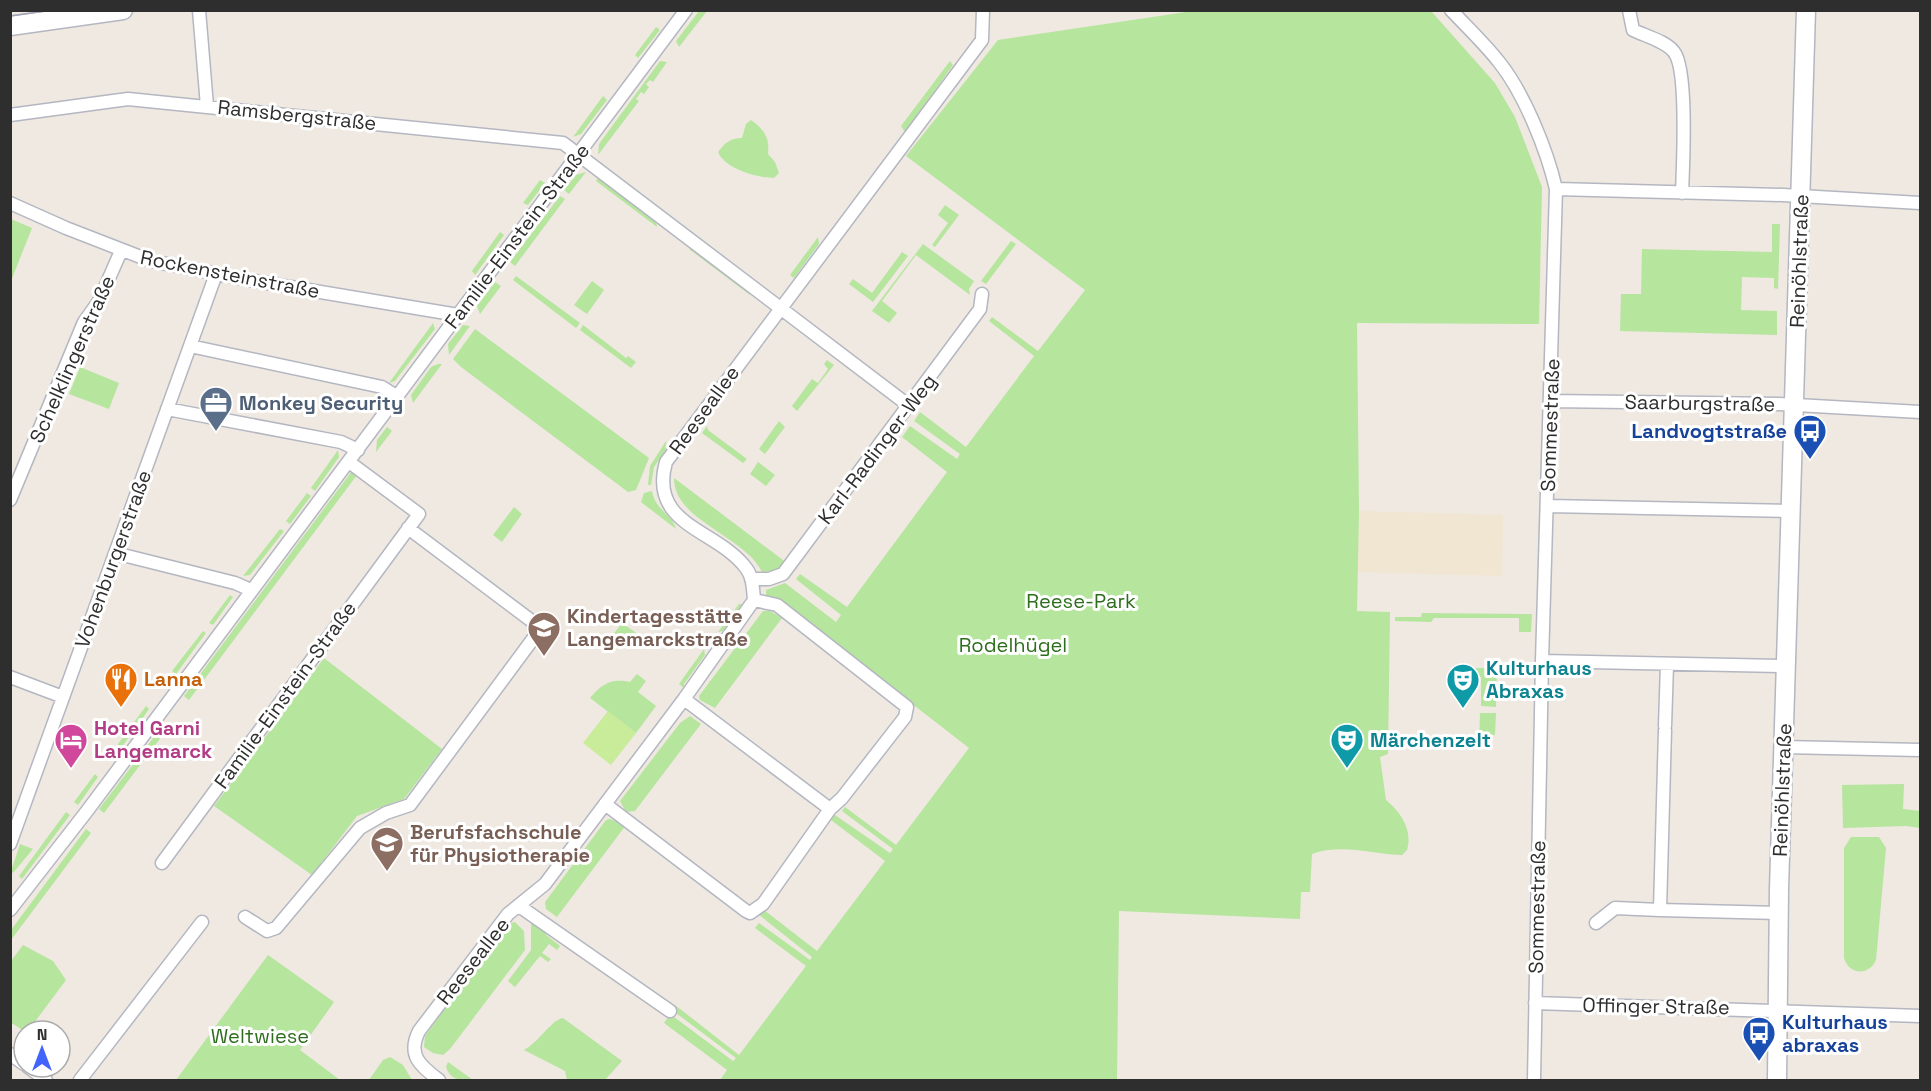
<svg xmlns="http://www.w3.org/2000/svg" width="1931" height="1091" viewBox="0 0 1931 1091" font-family="'Space Grotesk',sans-serif">
<rect width="100%" height="100%" fill="#efe9e1"/>
<!-- education -->
<path fill="#f0e6d1" d="M1359,511l144,4 -1,61 -145,-4z"/>
<!-- green -->
<path fill="#b6e59e" d="M699,11h8l-28,36 -3,-6z
M1193,11h238l64,72 20,34 27,70 -3,137 -182,-1 2,188 -2,100 33,1 -2,142 -8,3 6,43c15,12 27,31 21,50l-5,5c-29,-1 -62,-12 -90,-1l-2,38h-9l-1,27 -181,-8 -2,169h-397l7,-10 -63,-47 6,-9 63,47 3,-3 -64,-48 3,-5 64,50 67,-89 -51,-38 4,-5 51,37 2,-3 -54,-43 6,-4 53,41 68,-90 -54,-41 1,-7 58,40 3,-4 -51,-38 3,-4 51,38 73,-97 -143,-111 -60,-41v-6l19,-7 51,39 5,-7 -45,-36 4,-5 47,33 100,-135 -45,-35 8,-11 47,33 3,-5 -46,-33 6,-9 46,35 68,-91 -45,-35 3,-4 46,34 47,-61 -179,-134 92,-116z
M656,27l4,3 -22,28 -3,-3z
M660,61l7,1 -14,20 -3,-2 -4,4 3,3 -5,7 -3,-2 -5,7 3,2 -41,54 1,-11z
M950,61l3,4 -48,67 -4,-6z
M603,96l4,4 -26,34 -8,3z
M751,120c13,9 19,18 17,34l7,8 4,11 -5,5c-16,0 -49,-9 -56,-26 7,-9 12,-14 24,-14l4,-14z
M586,172l-17,22 -5,-4 12,-15z
M598,178l58,42 1,7 -61,-46z
M540,180l5,3 -17,22 -5,-2z
M560,196l5,3 -50,67 -5,-4z
M945,205l14,10 -24,32 -3,-2 16,-22 -10,-8z
M11,219l21,9 -21,53z
M1772,224h8l-2,65 -4,-1v-10l-32,-1 -1,33 36,1v24l-157,-4 1,-37h20l1,-45 130,3z
M500,232l4,3 -29,40 -3,-4z
M818,237l1,7 -25,34 -4,-3z
M1011,241l5,3 -30,40 -5,-3z
M923,244l51,37 -5,8 1,6 -54,-40 -34,46 15,12 -8,10 -17,-12z
M689,249h7l56,42 -2,4z
M902,252l6,4 -35,46 -24,-18 4,-5 19,14z
M516,276l64,47 -4,5 -63,-48z
M592,281l12,9 -17,24 -13,-9z
M495,282l6,4 -21,28 -3,-8z
M433,323l2,6 -40,52 -6,2z
M463,325l7,1 -21,29 -1,-11z
M583,325l43,33 2,-2 8,6 -5,6 -51,-38z
M475,329l174,129 -13,32 -8,2 -167,-125 -8,-8z
M827,360l7,5 -37,46 -5,-5 20,-27 6,4 10,-14 -4,-5z
M438,364h4l-29,39 -2,-8 20,-28z
M80,367l39,16 -10,26 -40,-15z
M779,421l6,6 -20,27 -6,-5z
M707,426l1,4 39,29 -4,4 -41,-30z
M387,427l5,4 -16,21 1,-12z
M666,441l1,7 -13,19 -3,18h-3l2,-19z
M338,450l1,7 -24,34 -4,-3z
M758,462l17,13 -9,11 -16,-12z
M352,471l5,4 -168,225 -5,-4z
M674,478l113,85 -12,8 -13,1c-17,-36 -89,-52 -88,-94z
M652,491c3,19 21,24 24,38l-35,-27 3,-9z
M307,493l4,3 -21,28 -4,-3z
M514,507l8,7 -20,28 -9,-7z
M280,529l4,2 -34,44 -7,1z
M230,595l3,2 -20,28 -4,-2z
M739,604h3l-19,27 -5,1z
M763,611h7l12,7 -67,90 -15,-8 -1,-4z
M1422,613l110,1 -1,18h-12v-14h-85l-3,4 -36,-1v-4h26z
M622,623l17,12 -10,13 -17,-12z
M203,631l3,2 -30,41 -4,-3z
M704,649l1,6 -21,29v4l-5,-4z
M324,658l118,91 -38,50 -47,17 -45,59 -98,-69z
M1476,668h21l-1,39 -15,-1v-29l-5,-1z
M637,674l9,7 -8,11 18,14 -20,27 -46,-35c12,-14 21,-20 40,-16z
M146,706l3,3 -30,42 -4,-3z
M1480,713h16l-1,22h-12v14h-4z
M690,716l11,8 -66,87 -9,1 -6,-11 60,-78z
M160,729l5,3 -61,81 -5,-4z
M95,774l3,3 -20,28 -4,-3z
M1904,784l-1,25 17,2v17l-14,-2 -63,2 -1,-43z
M66,812l4,3 -48,64 -3,-3z
M610,819l16,6 -69,92 -11,-8 -1,-7 61,-82z
M86,829l5,4 -80,107v-10z
M1851,837h28l7,11 -10,112c-7,16 -27,15 -32,-2v-110z
M20,844l13,5 -20,24 -2,-2z
M531,921l19,9 -4,5 14,11 -3,4 -8,-6 -7,9 9,6 -3,3 -8,-6 -25,31 -7,-6 23,-31z
M515,922l9,9 1,19 -75,99 -7,6 -10,-2 -9,-6 1,-11 82,-112z
M23,945l30,16 13,19 -38,51h-4l-14,-9 1,-61z
M268,955l66,47 -34,48 40,30h-164z
M563,1018l59,43 -17,19h-38l-2,-9 -41,-21c14,-7 27,-30 39,-32z
M390,1057l13,8 9,15h-43l14,-20z
M448,1062l25,18c-12,1 -23,0 -27,-13z"/>
<!-- pitch -->
<path fill="#c9ec9a" d="M608,711l28,22 -25,32 -28,-22z"/>
<g fill="none" stroke-linecap="round" stroke-linejoin="round">
<defs>
<path id="street" d="M199,10l8,96
M1451,10c16,17 34,34 48,52 25,31 48,88 57,127l-14,472 -8,419
M1629,10l4,20c12,6 33,11 41,22 14,17 9,115 8,141
M10,115l118,-16 435,44 345,262
M1556,189l227,6 137,8
M10,203l56,25 85,33 98,19 209,35
M190,346l192,41 14,9
M1551,401l228,3 141,8
M167,409l174,33 17,8
M10,500l74,-178 15,-21 22,-50
M1548,506l243,5
M115,553l120,30 16,7
M751,579h18l14,-5 197,-265 2,-15
M754,600l23,5 130,102 -2,10 -63,81 -12,11
M1542,661l244,5
M10,677l53,20
M1665,726l2,-62
M1783,747l137,3
M605,804l141,107 4,2 13,-9 67,-95 -146,-110
M10,844l206,-570
M162,863l257,-349 -70,-52
M519,906l151,105
M10,910l77,-99 599,-801
M1660,910l119,3
M245,917l22,14 9,-3 84,-100 26,-15 24,-8 131,-177 -133,-100
M1596,923l19,-15 45,2 5,-180
M1535,1003l385,13
M10,1054l14,10
M28,1067l18,13
M80,1080l122,-158
M439,1080c-19,-14 -32,-25 -20,-49l89,-117 37,-30 139,-185 70,-99c-1,-11 -1,-23 -8,-32 -29,-39 -98,-42 -80,-106l316,-422 1,-30"/>
<path id="secondary" d="M10,26l113,-16
M1777,1080l2,-191 27,-879"/>
</defs>
<!-- street casing -->
<use href="#street" stroke="#b4b7c1" stroke-width="15"/>
<!-- secondary casing -->
<use href="#secondary" stroke="#b4b7c1" stroke-width="21"/>
<!-- street -->
<use href="#street" stroke="#fff" stroke-width="12"/>
<!-- secondary -->
<use href="#secondary" stroke="#fff" stroke-width="18"/>
<!-- tram -->
<path stroke="#a3a6b8" stroke-width="1.5" d="M10,16l43,-6"/>
</g>
<!-- icons -->
<defs>
<symbol id="office-pin" viewBox="-11 -11 22 30"><path d="M0 17L-7.5 6A9.5 9.5 0 1 1 7.5 6Z" fill="#5c6f8a" stroke="#fff"/><path d="M-6-3h4V-5.5h4V-3h4V5H-6ZM-1-4.5V-3h2v-1.5ZM-6 0V1H6V0Z" fill="#fff"/></symbol>
<symbol id="bus-pin" viewBox="-11 -11 22 30"><path d="M0 17L-7.5 6A9.5 9.5 0 1 1 7.5 6Z" fill="#1a4fb4" stroke="#fff"/><path d="M-5-6H5V4H4V6H2V4H-2V6H-4V4H-5ZM-3.5-4V0h7V-4ZM-3.5 1.2v1.5H-2V1.2ZM2 1.2v1.5H3.5V1.2Z" fill="#fff"/></symbol>
<symbol id="school-pin" viewBox="-11 -11 22 30"><path d="M0 17L-7.5 6A9.5 9.5 0 1 1 7.5 6Z" fill="#8d6e63" stroke="#fff"/><path d="M0-5L7-2L0 1L-7-2ZM-4 1L0 2.5L4 1V4Q0 6-4 4Z" fill="#fff"/></symbol>
<symbol id="restaurant-pin" viewBox="-11 -11 22 30"><path d="M0 17L-7.5 6A9.5 9.5 0 1 1 7.5 6Z" fill="#e8710a" stroke="#fff"/><path d="M-5-6h1v4h1v-4h1v4h1v-4h1v5L-1.5 .5V6h-2V.5L-5-1ZM5-6V6H3V1.5H1.5Q1.5-4 5-6Z" fill="#fff"/></symbol>
<symbol id="theatre-pin" viewBox="-11 -11 22 30"><path d="M0 17L-7.5 6A9.5 9.5 0 1 1 7.5 6Z" fill="#0f9aa8" stroke="#fff"/><path d="M-5-5.5Q0-4 5-5.5V0Q5 5 0 6Q-5 5-5 0ZM-3.3-2.5H-1v1.5H-3.3ZM1-2.5H3.3v1.5H1ZM-2.8 1Q0 5.5 2.8 1Z" fill="#fff"/></symbol>
<symbol id="hotel-pin" viewBox="-11 -11 22 30"><path d="M0 17L-7.5 6A9.5 9.5 0 1 1 7.5 6Z" fill="#d1479c" stroke="#fff"/><path d="M-6-4.5h1.5V1H6V5H4.5V3h-9V5H-6ZM-4 0a1.8 1.8 0 1 1 3.6 0ZM.5 0V-2.5h3Q6-2.5 6 0Z" fill="#fff"/></symbol>
</defs>
<g fill-rule="evenodd">
<use href="#office-pin" x="197" y="384" width="38" height="52"/>
<use href="#bus-pin" x="1791" y="412" width="38" height="52"/>
<use href="#school-pin" x="525" y="609" width="38" height="52"/>
<use href="#restaurant-pin" x="102" y="660" width="38" height="52"/>
<use href="#theatre-pin" x="1444" y="661" width="38" height="52"/>
<use href="#hotel-pin" x="52" y="721" width="38" height="52"/>
<use href="#theatre-pin" x="1328" y="721" width="38" height="52"/>
<use href="#school-pin" x="368" y="824" width="38" height="52"/>
<use href="#bus-pin" x="1740" y="1014" width="38" height="52"/>
</g>
<g text-anchor="middle" dominant-baseline="central" stroke-width="6" stroke-linejoin="round" paint-order="stroke">
<!-- street labels -->
<g font-size="20" fill="#2e2e2e" stroke="#fff">
<text transform="translate(297 115) rotate(6)">Ramsbergstraße</text>
<text transform="translate(517 236) rotate(-53)">Familie-Einstein-Straße</text>
<text transform="translate(1799 261) rotate(-88)">Reinöhlstraße</text>
<text transform="translate(230 274) rotate(11)">Rockensteinstraße</text>
<text transform="translate(72 359) rotate(-66)">Schelklingerstraße</text>
<text transform="translate(1700 403) rotate(1)">Saarburgstraße</text>
<text transform="translate(704 410) rotate(-54)">Reeseallee</text>
<text transform="translate(1550 425) rotate(-88)">Sommestraße</text>
<text transform="translate(877 449) rotate(-53)">Karl-Radinger-Weg</text>
<text transform="translate(113 559) rotate(-70)">Vohenburgerstraße</text>
<text transform="translate(285 695) rotate(-54)">Familie-Einstein-Straße</text>
<text transform="translate(1782 790) rotate(-88)">Reinöhlstraße</text>
<text transform="translate(1537 907) rotate(-89)">Sommestraße</text>
<text transform="translate(473 961) rotate(-52)">Reeseallee</text>
<text transform="translate(1656 1006) rotate(1)">Offinger Straße</text>
</g>
<!-- service labels -->
<g font-size="20" font-weight="bold" fill="#4e5e75" stroke="#fff" text-anchor="start">
<text x="239" y="403">Monkey Security</text>
</g>
<!-- transit labels -->
<g font-size="20" font-weight="bold" fill="#164399" stroke="#fff" text-anchor="end">
<text x="1787" y="431">Landvogtstraße</text>
<text x="1782" y="1022" text-anchor="start">Kulturhaus<tspan x="1782" dy="23">abraxas</tspan></text>
</g>
<!-- park labels -->
<g font-size="20" fill="#2c6e1b" stroke="#fff">
<text x="1081" y="601">Reese-Park</text>
<text x="1013" y="645">Rodelhügel</text>
<text x="260" y="1036">Weltwiese</text>
</g>
<!-- education labels -->
<g font-size="20" font-weight="bold" fill="#785e54" stroke="#fff" text-anchor="start">
<text x="567" y="616">Kindertagesstätte<tspan x="567" dy="23">Langemarckstraße</tspan></text>
<text x="410" y="832">Berufsfachschule<tspan x="410" dy="23">für Physiotherapie</tspan></text>
</g>
<!-- culture labels -->
<g font-size="20" font-weight="bold" fill="#0d838f" stroke="#fff" text-anchor="start">
<text x="1486" y="668">Kulturhaus<tspan x="1486" dy="23">Abraxas</tspan></text>
<text x="1370" y="740">Märchenzelt</text>
</g>
<!-- food labels -->
<g font-size="20" font-weight="bold" fill="#c56008" stroke="#fff" text-anchor="start">
<text x="144" y="679">Lanna</text>
</g>
<!-- hotel labels -->
<g font-size="20" font-weight="bold" fill="#b23c85" stroke="#fff" text-anchor="start">
<text x="94" y="728">Hotel Garni<tspan x="94" dy="23">Langemarck</tspan></text>
</g>
</g>
<!-- border -->
<rect width="1931" height="1091" fill="none" stroke="#2e2e2e" stroke-width="24"/>
<!-- north arrow -->
<g transform="translate(42 1049)"><circle r="28" fill="#ffffff" stroke="#ababab" stroke-width="1.5"/>
<path d="M0-4.5L10 22L0 15L-10 22Z" fill="#4264fb"/>
<text y="-9" font-size="16" font-weight="bold" text-anchor="middle" fill="#2e2e2e">N</text>
</g>
</svg>
